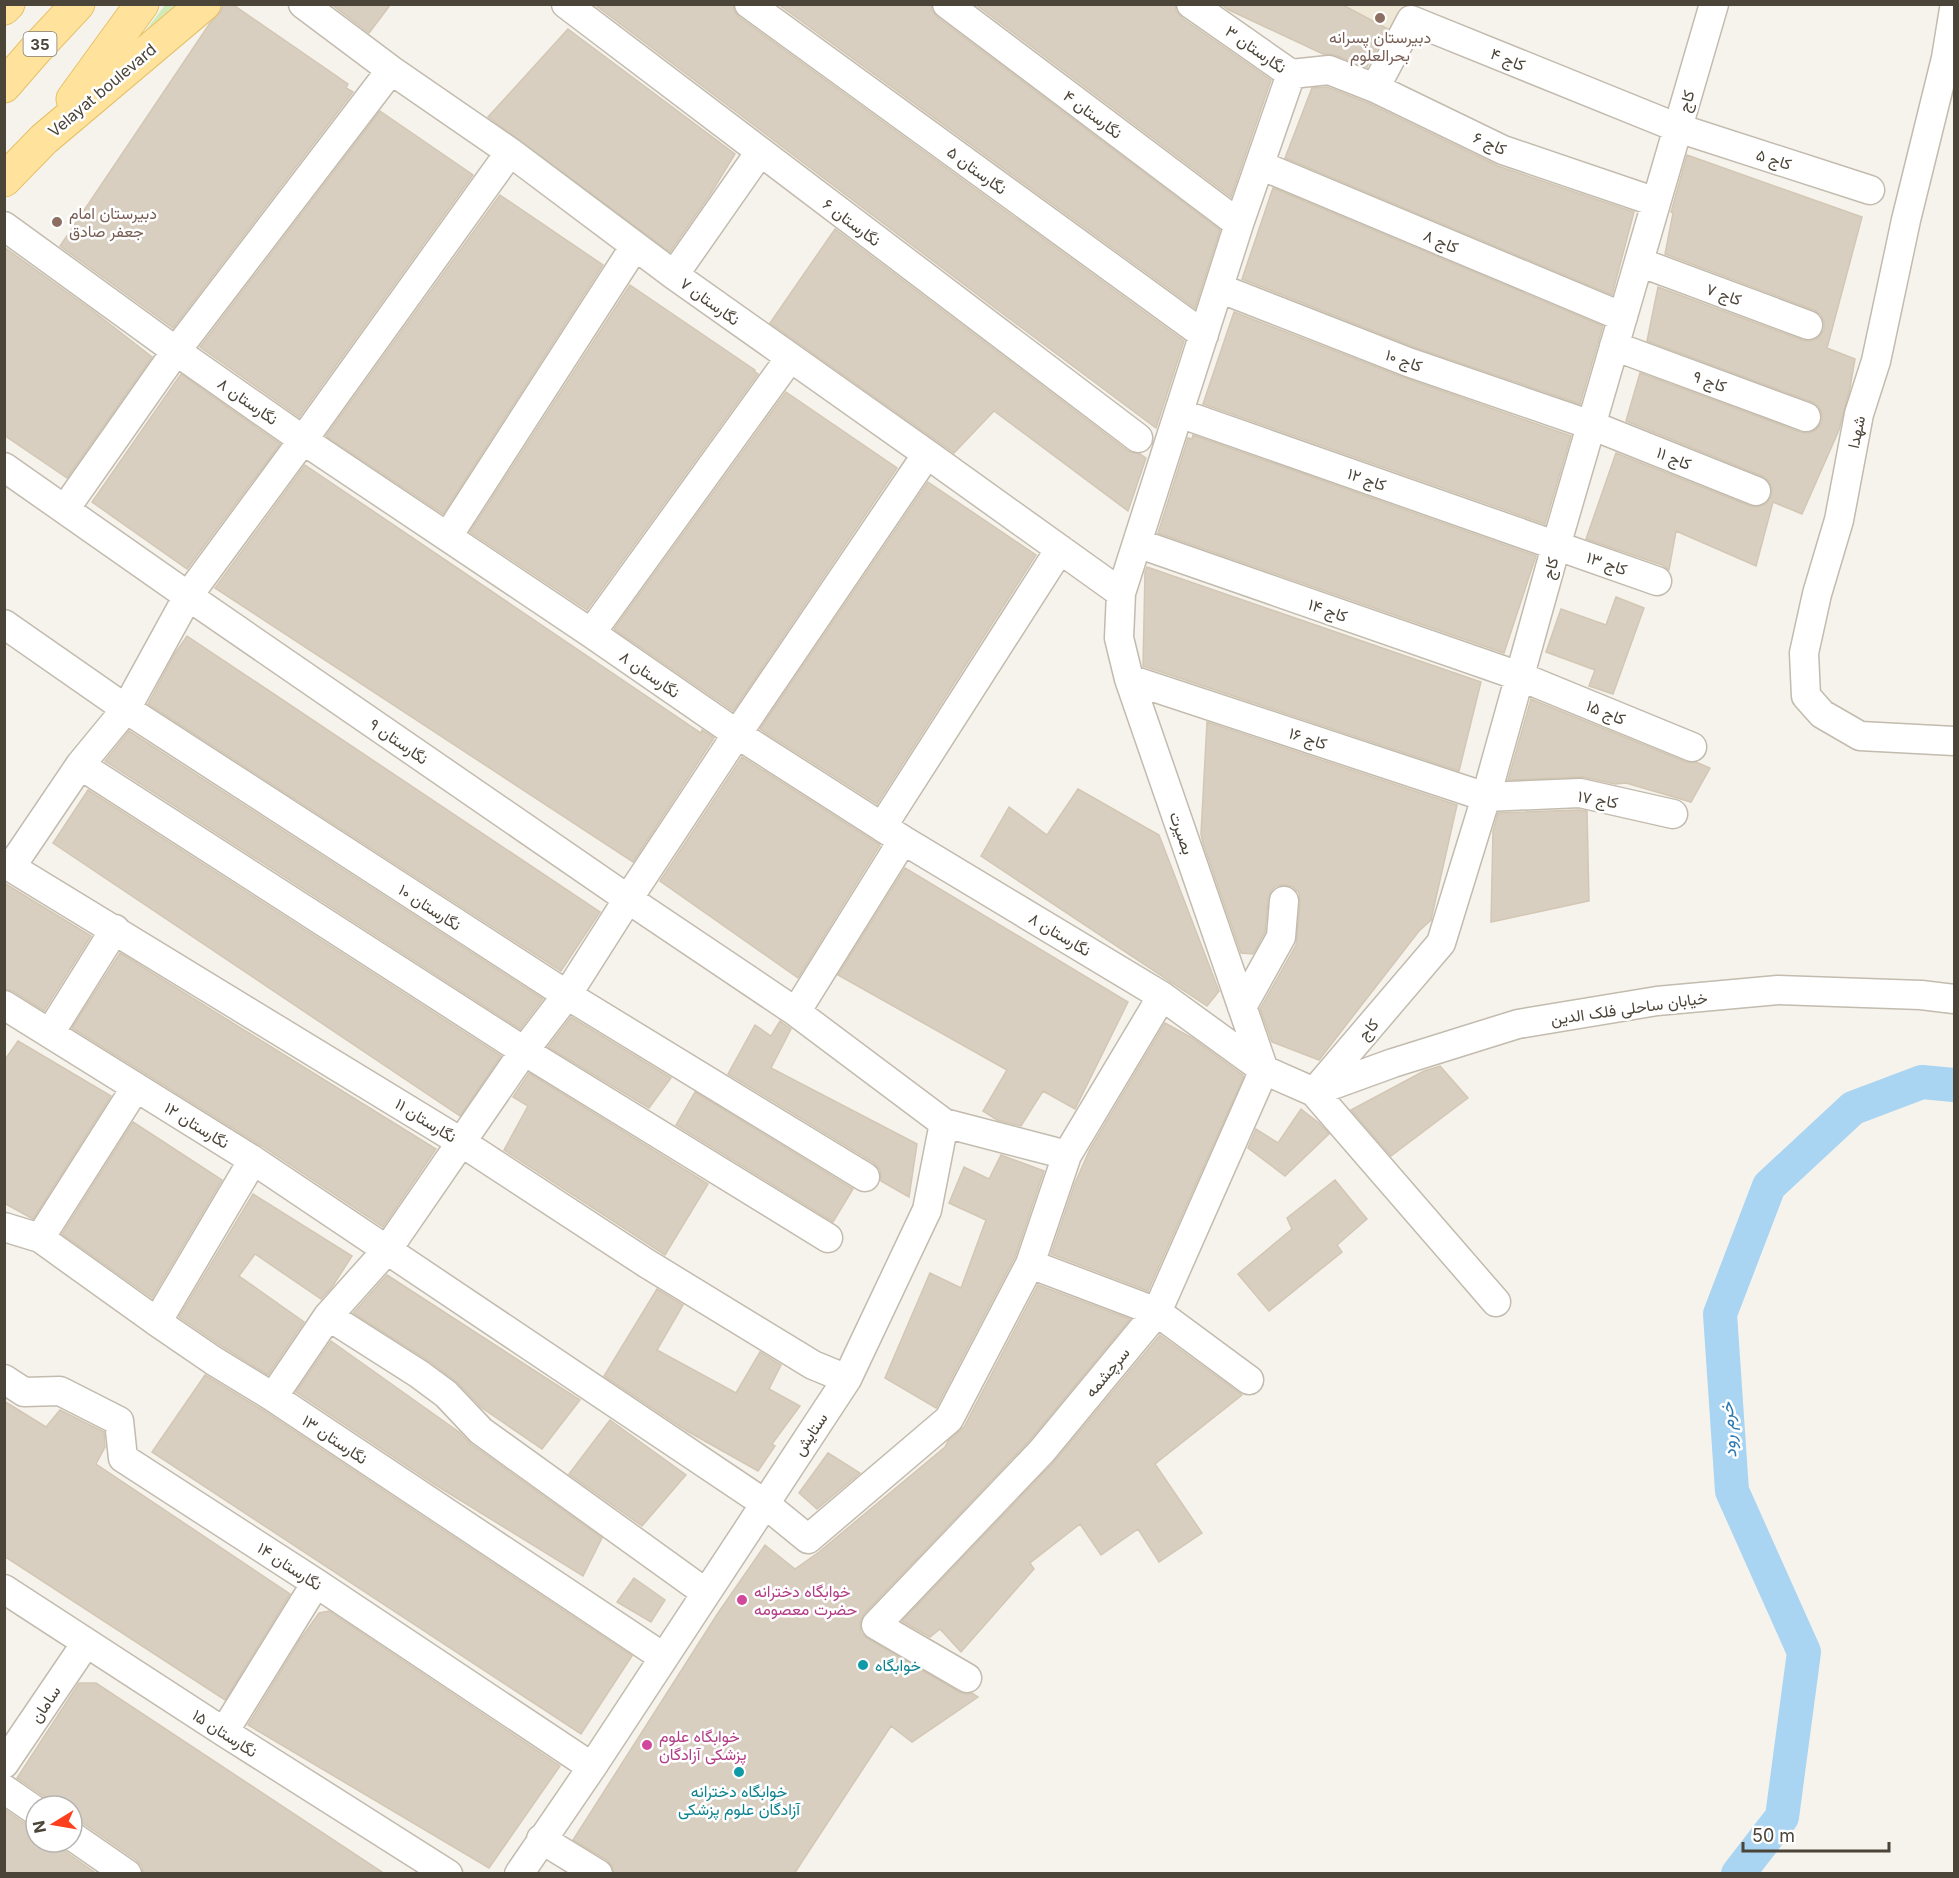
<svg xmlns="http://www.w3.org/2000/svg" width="1959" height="1878" viewBox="0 0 1959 1878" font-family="Inter,Vazirmatn,sans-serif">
<rect width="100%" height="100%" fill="#f6f3ec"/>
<!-- education -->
<path fill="#efe8d6" d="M1336,5h71l-16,30z"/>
<!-- green -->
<path fill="#d2eab5" d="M165,5h16l-50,45z"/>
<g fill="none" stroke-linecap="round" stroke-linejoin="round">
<!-- river -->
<path stroke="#a9d4f2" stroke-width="34" d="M1738,1874l44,-57 22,-165 -72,-161 -12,-177 49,-128 84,-78 69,-26 32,3"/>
</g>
<!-- building -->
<path fill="#d8cfc1" stroke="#d3c7b4" stroke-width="1.5" d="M223,4h9l116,80 -2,4 7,4 -180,236 -113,-82 150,-223 11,-12z
M331,4h60l-22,29z
M594,4h139l1,7 5,6 445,324 -28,87 -161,-120z
M778,4h153l1,7 5,6 283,213 -25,78z
M975,4h200l1,7 6,7 89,62 -40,117z
M1220,4h121l47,25 -21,38 -32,-12 -12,-1 -94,-44z
M568,29l167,125 -24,39 -41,59 -182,-135z
M1327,87l41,16 130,63 136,46 -22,83 -327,-137 27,-70z
M380,111l93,64 -174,242 -99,-70z
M1687,155l175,62 -35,131 28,11 -5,29 -11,42 -37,84 -29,-12 -17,64 -80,-35 -7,39 -7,-5 -76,-26 30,-86 134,53 8,1 8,-3 5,-7 1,-9 -3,-7 -7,-5 -136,-55 14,-48 160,59 8,1 8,-3 6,-8v-8l-3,-7 -7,-5 -165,-61 11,-54 144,53 8,1 8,-3 6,-8v-8l-3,-7 -7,-5 -149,-56 8,-41 -2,-1z
M1273,188l330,138 -23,78 -166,-57 -172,-68z
M500,195l103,70 -160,249 -117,-78z
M835,229l293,222 12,3 6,4 -18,53 -134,-100 -40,42 -184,-130z
M4,247l89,64 59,46 -85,121 -63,-43z
M630,285l125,85 -1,1 4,3 -171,236 -117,-78z
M1234,312l168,65 169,59 -26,88 -342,-120z
M181,374l99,70 -93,125 -95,-67z
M786,392l111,76 -164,243 -119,-82z
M1193,435l343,121 -32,97 -346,-120 30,-95 4,1z
M305,465l396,268 1,-3 12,8 -81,124 -418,-274z
M928,482l108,73 -159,249 -117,-75z
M1147,567l334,115 -22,89 -316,-105 2,-94z
M1616,597l28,11 -31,86 -24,-8 6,-16 -49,-18 15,-43 45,16z
M187,636l413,276 -39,59 -413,-267 26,-49z
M1531,699l155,63h10l14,6 -19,34 -65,-19 -11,1 -32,-7 -75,3z
M1207,722l250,83 -26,115 -12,11 -100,129 -47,-18 -12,-33 36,-64 4,-43 -1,-9 -6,-6 -8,-2 -9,1 -5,5 -3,9 -3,32 -12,22 -12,-1 -38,-110 -2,-9z
M129,731l414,268 -23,30 -415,-268z
M742,757l138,88 -82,133 -138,-97z
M1078,789l81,46 60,156 -12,15 -226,-150 28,-49 38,28z
M88,790l413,266 -41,60 -407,-273z
M1579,810l8,1 2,90 -98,21 2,-91 5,-18z
M905,868l223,134 -53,107 -32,-18 -22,35 -24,-6 -14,-9 24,-41 -169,-95z
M4,883l87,53 -47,75 -31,-20 -9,-2z
M120,953l316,196 -53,78 -121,-81 -190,-118z
M571,1017l100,61 -22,30 -101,-61z
M780,1021l11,8 -20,39 146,76 -8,53 -28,-16 -1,-11 -6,-7 -146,-89 27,-49 16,11z
M1165,1023l27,15 52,38 -96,215 -97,-37 24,-71 15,-34z
M18,1041l93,55 -78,123 -29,-16v-142z
M1440,1066l28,32 -77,58 -40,-46 73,-39z
M529,1073l179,111 -43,71 -161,-105 24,-44 -15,-9z
M695,1092l158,97 -20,33 -157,-97z
M1301,1109l18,14 10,11 -44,42 -37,-28 8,-19 22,14z
M133,1122l89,58 -70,118 -90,-64z
M1001,1155l43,16 -29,86 -79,151 -51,-30 45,-105 31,15 25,-68 -37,-17 15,-36 25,12z
M1335,1180l32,39 -30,26 5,7 -73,59 -31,-37 54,-45 -5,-11z
M253,1194l99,62 -20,31 -11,12 -66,-45 -16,22 65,46 -36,53 -45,-28 -44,-30z
M387,1275l193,125 -38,49 -60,-41 -24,-25 -29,-22 -76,-48z
M1038,1285l92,34 -100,121 -166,174 -4,9 1,10 7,6 91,53 7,2 6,-1 6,4 -66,45 -21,-16 -97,148h-180l-2,-8 -5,-6 -34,-20 145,-227 47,-68 30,24 24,-17 126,-105 3,-6 16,-14z
M657,1289l26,16 -26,45 79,43 24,-41 21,13 -12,24 31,17 -28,38 3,2 -17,25 -71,-40 -83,-55z
M1160,1335l82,60 -87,69 47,69 -43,29 -21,-33 -37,26 -21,-31 -50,39 4,6 -73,83 -21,-23 -10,8 -28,-16 152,-159z
M331,1341l128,91 12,12 131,94 -19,38 -149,-92 -138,-92z
M205,1375l59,36 368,245 -51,78 -429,-282z
M4,1401l42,26 14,-17 44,22 1,15 -9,17 194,130 -65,106 -221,-144z
M610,1420l76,55 -44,51 -73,-52z
M828,1453l32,20 -43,36 -18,-16z
M634,1578l31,22 -14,22 -34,-20z
M329,1611l231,155 -71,102 -241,-143 52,-85 19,-27z
M79,1683h17l289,191h-242l-1,-8 -6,-6 -55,-38 -9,-2v-14h-21l-6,-9 -28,-19z
M4,1809l23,16 9,2v15h21l6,8 34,24h-93z"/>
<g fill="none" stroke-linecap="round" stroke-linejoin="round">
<defs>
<path id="minor" d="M303,4l88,66 119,82 164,123 253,179 194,139
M566,4l572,434
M749,4l455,331
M947,4l292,220
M1191,4l100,70
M1954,9l-8,49 -40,162 -30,141 -17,53 -20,106 -22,74 -13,59 2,43 16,18 38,22 94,5
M1375,88l36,-68 267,108 192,62
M1260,165l363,152
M4,226l172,125 127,89 288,193 146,101 156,100 269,162 102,74 50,22 182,210
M1639,262l169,63
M674,275l86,-123
M1219,288l189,74 183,63 165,66
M1614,346l192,71
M1179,413l478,168
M4,467l184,129 440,303 168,113 148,111 -17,87 -80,169 -255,388 -73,107
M65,509l111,-158 215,-281
M448,536l187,-290
M1137,543l382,133 173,71
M4,624l122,85 441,286 298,182
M591,633l199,-275
M1129,679l357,118 94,-4 93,21
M80,765l444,286 304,187
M4,863l457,279 185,121 167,102 34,14
M11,867l69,-102 46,-56 62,-113 115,-156 207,-288
M4,1005l249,155 511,343 44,36 141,-120 81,-155 37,-109 95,-159
M1242,1007l39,-70 3,-36
M796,1012l107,-172 -21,-13 178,-278
M50,1033l65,-104
M1316,1091l77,-28 125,-39 139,-23 121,-11 143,5 33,4
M1314,1092l127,-149 45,-146 70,-251 158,-542
M944,1123l123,32
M4,1227l36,11 117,84 57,39 59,36 390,260
M40,1238l96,-151
M1030,1264l127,48 92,68
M328,1316l91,58 27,20 35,37 225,162
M157,1322l96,-162
M4,1379l20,13 36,-1 59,30 4,37 193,125 276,184
M273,1397l55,-81 59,-66 137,-199 43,-56 61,-96 109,-165 190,-280
M4,1589l220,143 224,142
M967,1678l-91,-53 166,-174 115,-139 107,-242 -135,-391 -10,-41 2,-45 118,-369 52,-150 38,-4 46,18 128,62 153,52
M224,1732l92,-149
M4,1764l82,-121
M4,1789l32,22
M72,1836l55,38
M541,1839l57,35"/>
<path id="major" d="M4,8l4,-4
M4,86l33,-38 41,-44
M73,99l69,-95
M4,180l40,-41 160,-135"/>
</defs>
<!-- minor casing -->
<use href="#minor" stroke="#c2bbae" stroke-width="31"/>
<!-- major casing -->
<use href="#major" stroke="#e6c16a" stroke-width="35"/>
<!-- minor -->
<use href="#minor" stroke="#fff" stroke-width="28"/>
<!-- major -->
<use href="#major" stroke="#ffe39c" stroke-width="33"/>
</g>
<!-- markers -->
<g fill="#8d6e63" stroke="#fff" stroke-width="2">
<circle cx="1380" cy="18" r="6"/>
<circle cx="57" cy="222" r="6"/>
</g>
<g fill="#d1479c" stroke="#fff" stroke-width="2">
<circle cx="742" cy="1600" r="6"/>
<circle cx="647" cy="1745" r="6"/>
</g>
<g fill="#0f9aa8" stroke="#fff" stroke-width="2">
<circle cx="863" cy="1665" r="6"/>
<circle cx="739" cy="1772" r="6"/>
</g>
<g text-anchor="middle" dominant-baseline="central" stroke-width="5" stroke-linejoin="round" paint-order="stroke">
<!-- shield labels -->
<rect fill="#fff" stroke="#817c74" stroke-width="1.5" x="23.5" y="32" width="33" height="24" rx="4.5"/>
<g font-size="15" font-weight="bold" fill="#4b4439">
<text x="40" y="44">35</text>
</g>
<!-- education labels -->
<g font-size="16" fill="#785e54" stroke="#fff">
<text x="1380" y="37">دبیرستان پسرانه<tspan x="1380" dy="18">بحرالعلوم</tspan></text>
<text x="69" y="213" text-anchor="start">دبیرستان امام<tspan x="69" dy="18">جعفر صادق</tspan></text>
</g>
<!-- street labels -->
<g font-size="16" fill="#4b4439" stroke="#fff">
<text transform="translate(1256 49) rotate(35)">نگارستان ۳</text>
<text transform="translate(1508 59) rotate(22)">کاج ۴</text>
<text transform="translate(102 90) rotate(-40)">Velayat boulevard</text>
<text transform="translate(1686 101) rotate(-74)">کاج</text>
<text transform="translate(1093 114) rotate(37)">نگارستان ۴</text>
<text transform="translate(1490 143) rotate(24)">کاج ۶</text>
<text transform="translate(1774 159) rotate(18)">کاج ۵</text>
<text transform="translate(977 170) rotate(36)">نگارستان ۵</text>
<text transform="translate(852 222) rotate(37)">نگارستان ۶</text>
<text transform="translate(1441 241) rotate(23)">کاج ۸</text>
<text transform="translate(1724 294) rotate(20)">کاج ۷</text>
<text transform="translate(710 301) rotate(36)">نگارستان ۷</text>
<text transform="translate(1404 360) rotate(20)">کاج ۱۰</text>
<text transform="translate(1710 381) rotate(20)">کاج ۹</text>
<text transform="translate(248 401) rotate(35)">نگارستان ۸</text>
<text transform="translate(1856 432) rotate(-78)">شهدا</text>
<text transform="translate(1674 458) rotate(22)">کاج ۱۱</text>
<text transform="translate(1367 479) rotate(19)">کاج ۱۲</text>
<text transform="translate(1607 563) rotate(19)">کاج ۱۳</text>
<text transform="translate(1550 568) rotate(-74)">کاج</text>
<text transform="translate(1328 610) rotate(19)">کاج ۱۴</text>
<text transform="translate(650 674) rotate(35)">نگارستان ۸</text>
<text transform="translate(1606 712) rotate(22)">کاج ۱۵</text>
<text transform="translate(1308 738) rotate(18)">کاج ۱۶</text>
<text transform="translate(399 741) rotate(35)">نگارستان ۹</text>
<text transform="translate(1598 799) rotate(10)">کاج ۱۷</text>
<text transform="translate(1182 833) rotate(71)">بصیرت</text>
<text transform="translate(430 907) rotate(33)">نگارستان ۱۰</text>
<text transform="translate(1060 934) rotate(31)">نگارستان ۸</text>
<text transform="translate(1629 1008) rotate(-8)">خیابان ساحلی فلک الدین</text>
<text transform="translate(1368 1029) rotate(-50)">کاج</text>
<text transform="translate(426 1120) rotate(32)">نگارستان ۱۱</text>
<text transform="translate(197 1125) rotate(32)">نگارستان ۱۲</text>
<text transform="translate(1107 1372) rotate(-50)">سرچشمه</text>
<text transform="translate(810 1434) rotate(-56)">ستایش</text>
<text transform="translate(335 1439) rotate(34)">نگارستان ۱۳</text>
<text transform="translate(290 1566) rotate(33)">نگارستان ۱۴</text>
<text transform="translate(45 1704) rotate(-56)">سامان</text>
<text transform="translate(225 1733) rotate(33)">نگارستان ۱۵</text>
</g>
<!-- hotel labels -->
<g font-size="16" fill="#b23c85" stroke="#fff" text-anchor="start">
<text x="754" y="1591">خوابگاه دخترانه<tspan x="754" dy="18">حضرت معصومه</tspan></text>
<text x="659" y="1736">خوابگاه علوم<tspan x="659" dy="18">پزشکی آزادگان</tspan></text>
</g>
<!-- culture labels -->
<g font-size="16" fill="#0d838f" stroke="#fff" text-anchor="start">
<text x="875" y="1665">خوابگاه</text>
<text x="739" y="1791" text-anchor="middle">خوابگاه دخترانه<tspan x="739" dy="18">آزادگان علوم پزشکی</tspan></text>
</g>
<!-- water labels -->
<g font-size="18" font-style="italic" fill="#2e7ab2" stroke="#fff">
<text transform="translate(1728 1430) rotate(-94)">خرم رود</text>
</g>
</g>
<!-- border -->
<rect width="1959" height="1878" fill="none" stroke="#4b4439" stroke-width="12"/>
<!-- north arrow -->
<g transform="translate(54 1824) rotate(259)"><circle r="28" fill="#ffffff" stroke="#b7b4b0" stroke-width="1.5"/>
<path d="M0-4.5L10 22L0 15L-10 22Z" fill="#fc3f1d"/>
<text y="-9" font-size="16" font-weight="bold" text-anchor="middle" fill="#4b4439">N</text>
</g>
<!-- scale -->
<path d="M1743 1842v9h146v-9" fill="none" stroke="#4b4439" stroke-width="3"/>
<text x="1752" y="1842" font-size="18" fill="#4b4439" stroke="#ffffff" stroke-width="4.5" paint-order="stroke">50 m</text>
</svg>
